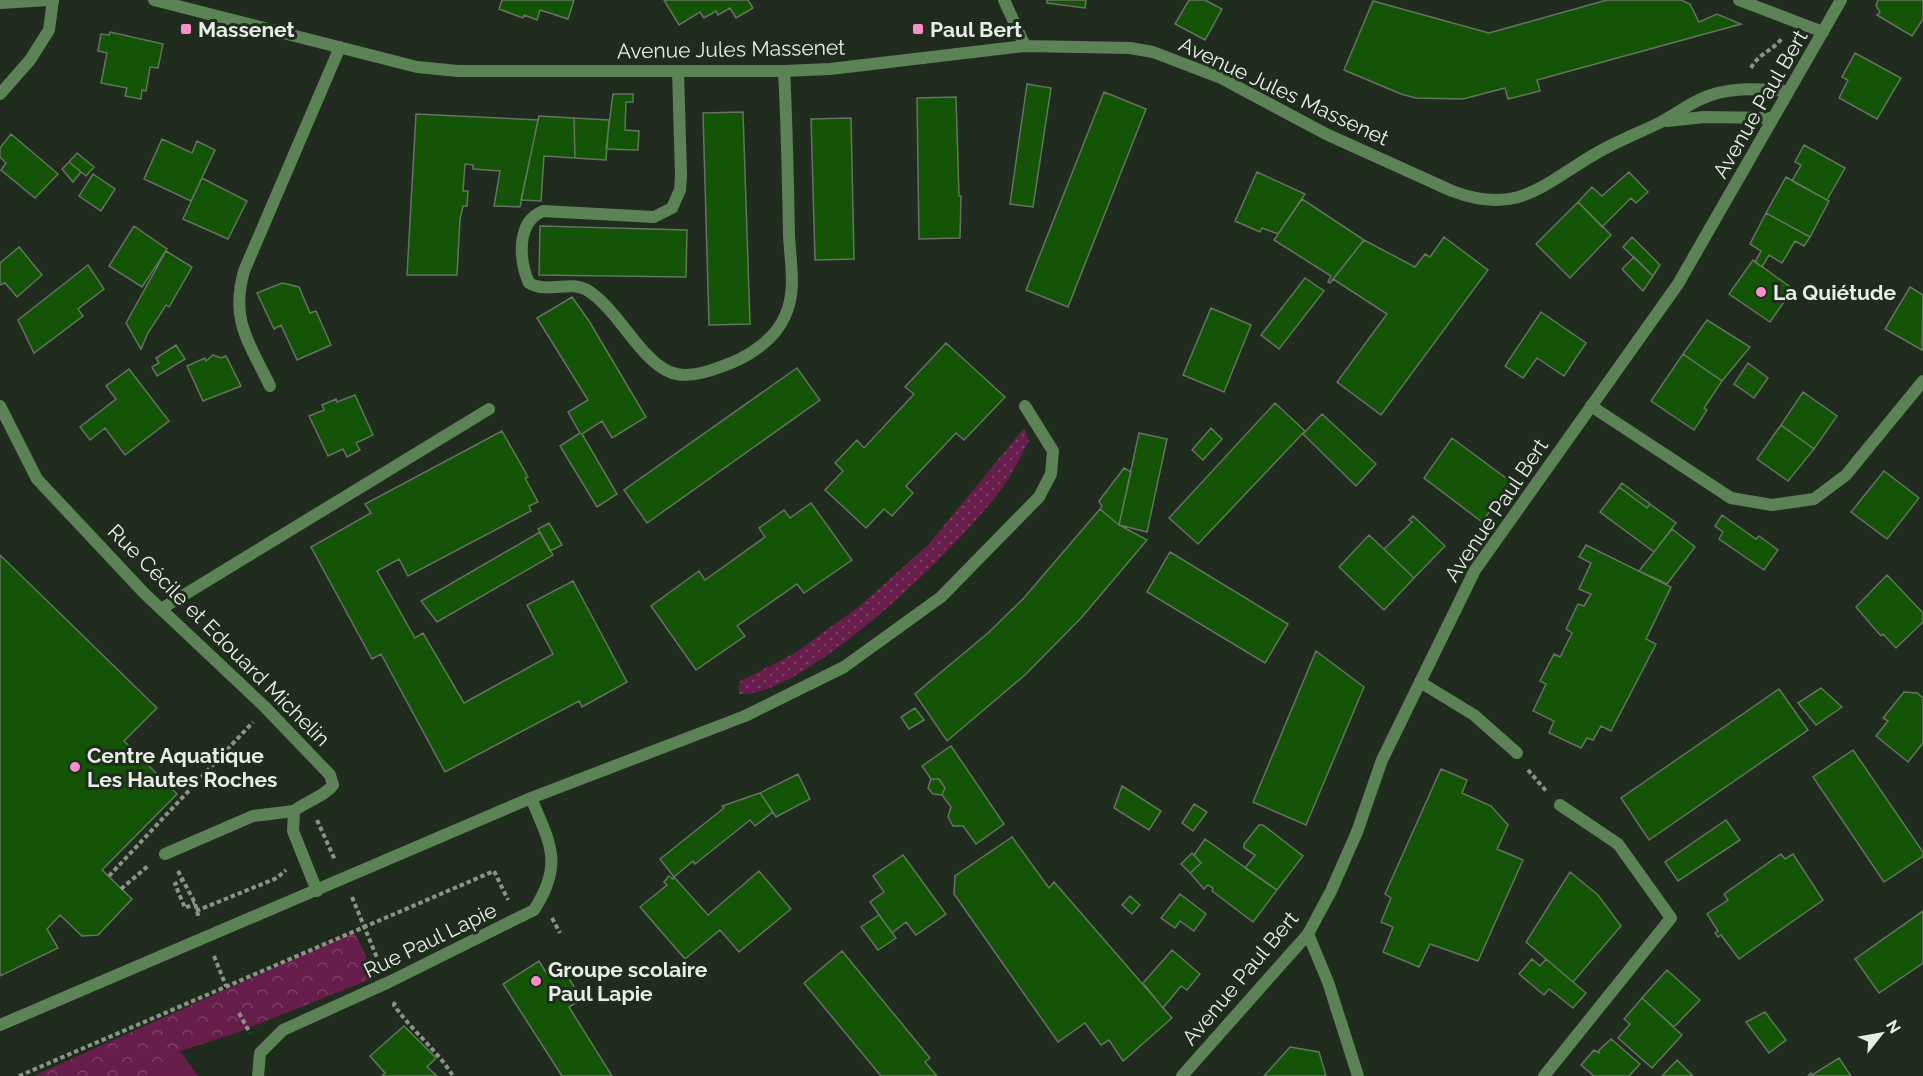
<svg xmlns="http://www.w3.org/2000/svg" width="1923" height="1076" viewBox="0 0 1923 1076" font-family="Raleway,sans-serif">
<defs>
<pattern id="grass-dots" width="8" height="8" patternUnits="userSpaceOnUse" patternTransform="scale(1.5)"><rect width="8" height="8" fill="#681e4b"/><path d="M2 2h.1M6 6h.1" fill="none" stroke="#7e3f65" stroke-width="1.8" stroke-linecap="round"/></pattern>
<pattern id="forest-crowns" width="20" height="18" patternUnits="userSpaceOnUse" patternTransform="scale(1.5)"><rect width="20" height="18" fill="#681e4b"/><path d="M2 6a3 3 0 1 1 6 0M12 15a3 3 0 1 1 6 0" fill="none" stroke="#7e3f65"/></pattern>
</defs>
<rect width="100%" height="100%" fill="#202c1e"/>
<!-- grass -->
<path fill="url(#grass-dots)" d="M1024,428l5,13c-7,13 -14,27 -22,40 -37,56 -200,217 -268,213v-12l56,-29 66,-48 68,-61z"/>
<!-- forest -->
<path fill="url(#forest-crowns)" d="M354,932l22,45 -140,56 -56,18 -35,25h-112z"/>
<!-- pitch -->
<path fill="#681e4b" d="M180,1051l18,25h-53z"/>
<!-- building -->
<path fill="#145407" stroke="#667364" stroke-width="1.5" d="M502,0h72l-6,19 -28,-9 -3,10 -13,-5 -1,3 -24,-9z
M664,0h84l5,8 -17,10 -6,-10 -12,7 -2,-4 -12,7 -4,-6 -21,13z
M1047,0h39l-1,8 -38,-5z
M1189,0h16l17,9 -17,31 -30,-16z
M1607,0h74l9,4 9,18 18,-8 24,10 -204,56 3,11 -32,8 -3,-11 -42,11 -47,-1 -15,-4 -57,-24 29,-69 116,32z
M1878,0h45v19l-11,17 -35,-21 3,-3 -4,-6z
M110,32l53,12 -5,24 -8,-1 -4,24 -4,-1 -1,9 -16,-3 2,-8 -26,-5 6,-30 -9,-2 3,-17 8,1z
M1855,53l46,25 -24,41 -38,-21 9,-18 -6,-3z
M1027,84l24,4 -18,119 -23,-3z
M1104,92l42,17 -78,198 -42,-17z
M613,94h20v8h-7l-1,28 14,1 -1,19 -32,-1z
M956,97l3,99h2l-1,42 -41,1 -2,-141z
M743,112l7,212 -41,1 -6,-212z
M416,114l122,6 -18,87 -26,-1 6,-35 -27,-2v-4l-8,-1 -2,27h5l-1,15h-4l-3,13 -3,56h-50z
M539,116l35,2 1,40 -31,-2 -3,45 -20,-1z
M574,118l35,2 -3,40 -31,-2z
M851,118l3,141 -39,1 -4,-141z
M11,134l47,40 -23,24 -34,-28 5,-7 -6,-6v-9z
M162,139l30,14 5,-12 18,9 -24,51 -47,-22z
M1804,145l41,23 -18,32 -35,-19 9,-16 -6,-3z
M77,153l17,14 -8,9 -17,-14z
M69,162l12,10 -8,10 -11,-13z
M1257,172l48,22 -27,40 -16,-6 -2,4 -25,-11z
M1629,172l19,20 -12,11 -5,-5 -29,29 -24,-25 14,-15 10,9z
M93,174l22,15 -14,22 -22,-15z
M1786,177l43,24 -19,36 -44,-24z
M202,178l45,23 -19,38 -45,-20z
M1302,199l62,41 -34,43 -2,-1 3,-6 -57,-36z
M1578,202l33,33 -41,43 -34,-34z
M1766,213l44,24 -6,9 -9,-5 -13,22 -13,-8 -7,12 -7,-5 6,-11 -11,-7z
M134,226l33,23 -25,38 -33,-21z
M540,226l147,4 -1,47 -147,-2z
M1444,237l44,33 -107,145 -44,-33 50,-68 -54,-35 31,-39 51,27 10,-13 5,3z
M1632,237l28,28 -7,11 -30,-29z
M19,247l23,28 -25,22 -12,-14 -5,2v-22z
M166,251l26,16 -23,40 -3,-2 -18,28 -7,16 -15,-26z
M1634,257l19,19 -10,15 -21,-22z
M1753,260l40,29 -23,33 -41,-28z
M88,265l16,24 -26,20 5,7 -49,37 -16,-33z
M1305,278l19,13 -45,58 -18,-14z
M282,283l17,4 11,26 6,-2 15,34 -34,15 -16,-35 -7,4 -17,-36z
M1910,287l13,8 -1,55 -37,-21z
M572,297l17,24 57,96 -34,21 -10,-17 -20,13 35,60 -20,13 -37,-61 20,-13 -12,-21 20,-12 -51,-82z
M1211,308l40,17 -27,67 -41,-17z
M1541,312l45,31 -22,33 -27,-18 -14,20 -18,-12z
M1707,320l43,27 -28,34 -39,-27z
M946,343l59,54 -41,43 -8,-7 -50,53 7,7 -21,23 -8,-7 -18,19 -41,-38 18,-19 -8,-8 22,-23 7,8 50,-54 -9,-7z
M176,345l9,14 -28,17 -5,-9 7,-4 -3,-5z
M1683,354l39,27 -18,27 3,2 -13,20 -43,-29z
M213,355l8,3 5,-2 15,30 -38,15 -16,-35 18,-8 1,3z
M1748,363l20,15 -14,20 -20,-14z
M797,368l23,32 -173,123 -23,-33z
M129,369l40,52 -44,34 -20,-27 -15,12 -10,-13 36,-28 -10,-13z
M1803,392l34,24 -23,33 -33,-24z
M355,395l18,40 -17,8 4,7 -13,7 -4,-8 -15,7 -19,-40 15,-6 -2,-5 14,-6 1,3z
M1275,403l30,28 -107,113 -29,-26z
M1322,414l54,50 -20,22 -53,-52z
M1781,425l33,24 -26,32 -31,-22z
M1211,428l11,11 -19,21 -11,-10z
M502,431l26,46 -3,1 13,24 -9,4 2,5 -123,65 -9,-17 -22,12 38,67 8,-5 41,70 89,-49 -26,-49 46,-24 54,101 -45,25 -3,-6 -134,71 -64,-118 -9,5 -61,-112 60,-34 -6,-9z
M1139,433l28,6 -20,93 -28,-7z
M1452,438l59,44 -29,40 -58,-44z
M1124,468l7,4 -12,53 -19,-16 2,-3 -3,-5z
M1884,471l35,27 -32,41 -36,-27z
M1622,483l28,21 -3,4 -28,-21z
M1619,487l28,21 3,-4 26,19 -22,29 -54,-40z
M811,503l41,57 -48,33 -7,-9 -60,42 8,10 -49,34 -45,-64 48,-35 6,9 60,-43 -6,-9 25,-18 6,8z
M1100,509l19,16 28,15 -65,77 -56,57 -79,67 -32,-47 73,-61 35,-34z
M1722,515l34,24 3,-3 19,14 -14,20 -45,-31 4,-7 -8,-6z
M1413,516l32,30 -31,32 -30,-29 28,-27 -3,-2z
M549,523l13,22 -12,6 -12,-22z
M1672,529l23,18 -28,37 -28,-13z
M540,532l13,23 -116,67 -16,-21z
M1369,535l45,43 -30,32 -45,-43z
M1586,545l85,42 -25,52 10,5 -45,87 -10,-5 -8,14 -6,-2 -6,10 -32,-15 5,-12 -21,-10 13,-27 -6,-3 14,-27 6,3 12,-24 -6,-4 12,-25 6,2 7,-12 -12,-5 12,-26 -12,-6z
M1170,552l118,72 -23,39 -118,-71z
M0,555l157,153 -33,33 53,53 -75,76 30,29 -34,36 -16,1 -22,-21 -13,14 11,19 -58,28z
M1887,575l36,38v9l-27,26 -13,-14 -2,2 -25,-29z
M1316,651l48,36 -58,138 -53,-23z
M1821,688l21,19 -26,18 -18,-22z
M1779,689l29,41 -159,110 -28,-42z
M1904,692l13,1 6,5v45l-15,19 -32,-26 12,-15 -5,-3z
M915,708l9,12 -15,9 -8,-12z
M951,746l53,78 -28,20 -13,-18h-10l-5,-9 3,-10 -9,-12 3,-7 -6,-9h-8l-9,-13z
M1853,750l70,102v4l-39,26 -71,-105z
M1441,769l26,11 -5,13 29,13 17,19 -11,24 26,11 -45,101 -48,-17 -11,23 -36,-15 10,-25 -12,-5 10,-24 -6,-4z
M798,774l12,25 -34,18 -16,-24z
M931,779h8l6,9 -3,7 -9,-1 -5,-6z
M1122,786l39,25 -12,19 -35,-22z
M760,793l13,19 -18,14 -5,-6 -55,44 -2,-3 -19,16 -14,-18 64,-51 -2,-2z
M1194,804l13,8 -14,19 -11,-8z
M1726,820l14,20 -62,41 -13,-19z
M1259,825h4l40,31 -26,34 -32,-22 10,-13 -11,-7v-4z
M1012,837l37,51 5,-6 118,136 -49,43 -14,-21 -8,5 -16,-22 -27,19 -104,-148 1,-18z
M1205,839l72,51 -24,32 -41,-31 1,-3 -5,-3 -4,4 -14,-16 11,-10 -7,-8z
M1192,853l9,10 -11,10 -9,-9z
M1781,854l4,5 8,-5 30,46 -84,59 -18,-24 -3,2 -3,-4 3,-2 -11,-17 21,-14 -4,-6z
M903,855l43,59 -30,21 -10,-13 -14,11 -22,-31 14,-10 -11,-16z
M759,871l32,38 -52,43 -19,-22 -35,29 -45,-52 27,-22 -3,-3 5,-6 4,3 1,-2 34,38z
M1570,872l28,23 23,31 -48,56 -47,-40z
M1180,894l26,20 -12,17 -14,-10 -5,7 -14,-10z
M1130,896l10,9 -8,9 -10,-9z
M1923,911v52l-44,30 -24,-34z
M879,915l17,23 -18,12 -17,-23z
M1172,950l28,24 -13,16 -6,-4 -18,22 -20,-25z
M842,951l88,107 -5,4 12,14h-56l-77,-93z
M1532,959l8,7 6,-7 40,34 -13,15 -24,-19 -5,6 -25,-21z
M539,961l8,13 14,-8 21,33 -13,8 43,69h-50l-59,-92z
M1667,970l33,30 -26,27 -32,-29z
M1642,998l40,37 -30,33 -34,-30 12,-14 -6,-5z
M1765,1012l21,28 -17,13 -23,-31z
M404,1026l32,32 -9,9 10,9h-55l3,-3 -15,-17z
M1611,1039l29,25 -11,12h-35l-13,-11 13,-15 5,3v-3z
M1290,1047l29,5 7,24h-62z
M1839,1058l12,18h-43l3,-3 1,2z
M1677,1060l16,16h-31z"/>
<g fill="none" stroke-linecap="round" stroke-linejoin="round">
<!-- path -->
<path stroke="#8a9489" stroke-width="4" stroke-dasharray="4.5 3" stroke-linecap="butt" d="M1751,68c8,-15 22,-17 32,-31
M1528,770l19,22
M317,820l18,40
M178,871l17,32 4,16
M109,876l144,-154
M184,879l-9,5 10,24 10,-5
M121,889l27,-23
M352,897l28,68
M196,911l81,-33 9,-8
M552,918l8,15
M214,956l12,30
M395,1002l-1,3c18,26 43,45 59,71
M239,1013l11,20
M19,1076l475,-205 14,29"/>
<!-- service -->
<path stroke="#5b8355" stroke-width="12" d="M678,71l3,105 -1,14 -8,18 -18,9 -111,-6c-27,11 -24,49 -14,72 18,11 41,-3 58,7 30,18 54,71 83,82 16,7 38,0 53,-6 24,-8 52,-26 62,-50 12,-25 5,-55 4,-81 -1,-55 -2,-110 -5,-164
M161,609l328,-200
M165,854l88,-38 41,-5"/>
<!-- minor -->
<path stroke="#5b8355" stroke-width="12" d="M154,0l263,67 41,4h326l46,-2 195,-23 105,2 23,4 68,26 105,56 126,57c66,25 90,-6 143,-37 22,-13 44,-21 66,-32 14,-7 26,-17 40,-23 28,-13 57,-10 86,-8
M1004,0l21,46
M1739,0l84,32
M0,3l49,-3
M0,94l30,-34 19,-30 4,-30
M1667,121l37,-4 68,1
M270,386c-21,-44 -40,-65 -26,-115l96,-224
M0,406l37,73 108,115 120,113 65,68 3,10c-8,11 -28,17 -39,26l-1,20 24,60
M1591,406l140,92 41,7 42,-6 32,-24 77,-94
M1420,682l54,33 43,38
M1308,934l20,48 30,94
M0,1025l531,-227 214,-82 99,-49 97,-70 98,-100 12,-23 2,-23 -28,-45
M258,1076l2,-23 23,-23 106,-48 145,-72c30,-46 16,-67 -3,-112
M1544,1076l127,-158 -53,-74 -58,-39"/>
<!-- tertiary -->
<path stroke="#5b8355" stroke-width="12" d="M1182,1076l126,-142 23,-43 26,-59 25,-72 93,-190 203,-286 163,-284"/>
</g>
<!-- markers -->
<g fill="#f98fc9" stroke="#202c1e" stroke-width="2">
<rect x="180" y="23" width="12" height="12" rx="3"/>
<rect x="912" y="23" width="12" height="12" rx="3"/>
<circle cx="1761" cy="292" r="6"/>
<circle cx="75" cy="767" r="6"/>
<circle cx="536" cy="981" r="6"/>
</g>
<g text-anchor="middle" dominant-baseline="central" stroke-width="6" stroke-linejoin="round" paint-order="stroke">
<!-- poi labels -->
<g font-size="21" font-weight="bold" fill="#e6eee5" stroke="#202c1e" text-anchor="start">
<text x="198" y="29">Massenet</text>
<text x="930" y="29">Paul Bert</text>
<text x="1773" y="292">La Quiétude</text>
<text x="87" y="755">Centre Aquatique<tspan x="87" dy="24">Les Hautes Roches</tspan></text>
<text x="548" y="969">Groupe scolaire<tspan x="548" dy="24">Paul Lapie</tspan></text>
</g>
<!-- street labels -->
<g font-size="21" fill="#e6eee5" stroke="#202c1e">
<text transform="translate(731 49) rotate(-1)">Avenue Jules Massenet</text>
<text transform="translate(1284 91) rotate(25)">Avenue Jules Massenet</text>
<text transform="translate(1760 104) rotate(-60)">Avenue Paul Bert</text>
<text transform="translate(1496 510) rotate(-56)">Avenue Paul Bert</text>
<text transform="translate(219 635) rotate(45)">Rue Cécile et Edouard Michelin</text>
<text transform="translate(430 940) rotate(-26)">Rue Paul Lapie</text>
<text transform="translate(1240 978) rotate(-50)">Avenue Paul Bert</text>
</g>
</g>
<!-- north arrow -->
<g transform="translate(1881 1034) rotate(59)" stroke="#202c1e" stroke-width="4.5" paint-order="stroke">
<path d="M0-4.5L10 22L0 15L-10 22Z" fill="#e6eee5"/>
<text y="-9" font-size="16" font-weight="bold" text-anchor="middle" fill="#e6eee5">N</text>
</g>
</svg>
